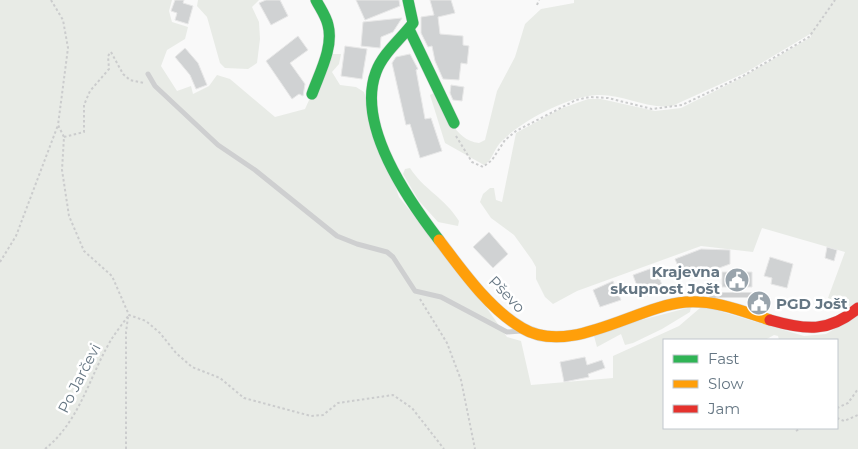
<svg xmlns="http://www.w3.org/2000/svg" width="858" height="449" viewBox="0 0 858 449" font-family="Montserrat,sans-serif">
<rect width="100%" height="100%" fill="#f9f9f9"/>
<!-- green -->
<path fill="#e8ebe6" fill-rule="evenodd" d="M0,0h172l-3,11 3,11 16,5 -3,12 -18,11 -6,16 16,25 14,-5 2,8 16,-8 8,-11 13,4 45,38 30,-8 25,-55h11l-2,10 -7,8 8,13 16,2 8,5 35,105 78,97 30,43 14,4 10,44 82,-7v-22l66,-30 21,-18 6,-1 98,29 22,-2 32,-19v134h-858zM774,335l4,1 1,4h58v88h-173v-88h101z
M198,0h61l-7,7 7,15 1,17 -3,24 -9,6 -23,-1 -5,-5 -13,-46 -10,-11z
M574,0h284v302l-5,4 -13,2 -12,-10 17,-46 -83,-24 -9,24 -52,-6 -124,45 -24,13 -8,-7 -9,-18v-12l-4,-7 -18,-25 -23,-17 -11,-16 3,-8 7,-6h4l2,12 6,2 14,-69 44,-24 28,-10h13l54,12 26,-3 60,-30 70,-41 -1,-3 -65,39 -73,33c-26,3 -49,-12 -75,-11 -28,1 -76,26 -95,46 -8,7 -9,19 -18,24l-39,-22 -15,-48 6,-3c10,20 18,48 43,51l6,-3 12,-49 18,-34 10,-33 16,-15 33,-6z
M410,168c14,22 34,29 49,53l-1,5 -20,-4 -19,-21 -16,-27 2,-5z
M691,307l-1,5 -28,17 -29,14 -8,2 -4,-11 -24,13 -3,-11 28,-11z"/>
<!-- building -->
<path fill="#d0d2d3" stroke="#e8e8e8" d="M175,0h9l-1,3 10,3 -5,18 -13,-4 2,-7 -6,-2z
M266,0h14l8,16 -17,9 -12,-22z
M356,0h43l1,6 -35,14z
M430,0h21l4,13 -17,4 2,17 23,2v9l6,1 -2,18 -6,-1 -2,17 -16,-1 -8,-18 -3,-15 -4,1 -7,-14v-16l13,-2z
M402,18l-9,14 -12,5 -1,11 -19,-2 2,-24z
M298,36l10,14 -18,13 15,21 -2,12 -4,-2 -7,5 -26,-38z
M345,46l22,3 -5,30 -21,-3z
M185,48l13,15 9,22 -11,4 -6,-14 -15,-18z
M410,54l8,15 -2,1 9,49 6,-1 11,33 -22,7 -10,-34 -4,1 -14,-62 4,-6z
M451,85l13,2 -2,14 -9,-1 -3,-7z
M489,232l19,22 -15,14 -20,-21z
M827,247l10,3 -3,11 -9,-3z
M701,249l29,1v14l-41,15 -2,-5 -5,2 -7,-17z
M770,257l23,7 -6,24 -16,-4 1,-6 -8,-2z
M655,267l9,23 -17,6 -2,-6 -6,2 -6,-17z
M722,272h30v15h-30z
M613,281l8,19 -21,7 -7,-17z
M585,357l2,8 15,-5 3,8 -17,6 1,3 -25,5 -4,-20z"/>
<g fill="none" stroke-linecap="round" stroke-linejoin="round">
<defs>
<path id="fast" d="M408,0l5,23c-12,16 -30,30 -37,49 -20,53 32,128 63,168
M409,29l45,94
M312,94c7,-20 22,-47 16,-69 -2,-9 -8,-17 -12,-25"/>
<path id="slow" d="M439,240c23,30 49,68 83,88 48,29 114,-22 164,-26 30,-2 56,9 84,18"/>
<path id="jam" d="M770,320c35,10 59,13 88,-12"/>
</defs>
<!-- fast casing -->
<use href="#fast" stroke="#d5d6d7" stroke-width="12"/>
<!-- slow casing -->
<use href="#slow" stroke="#d5d6d7" stroke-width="12"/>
<!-- jam casing -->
<use href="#jam" stroke="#d5d6d7" stroke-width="12"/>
<!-- path -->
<path stroke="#cbcccd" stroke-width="2" stroke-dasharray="2.5 2.5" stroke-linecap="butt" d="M51,0l12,20 5,28 -10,77 6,12 -2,33 7,46 15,35 28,25 17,39 17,6 14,12 16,20 16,14 28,11 24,20 67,18 12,-1 15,-12 55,-8 19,13 32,41
M537,5l2,-5
M456,136l16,26 11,5 9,-7 13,-20 11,-9 60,-31 14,-3 18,1 44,11 30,-4 61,-29 66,-39 26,-37
M64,137l20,-5v-27l6,-14 19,-22 -1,-13 3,-4 12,22 7,6 14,3
M0,262l16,-26 42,-111
M420,299l27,44 14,37 14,69
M837,408l11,-5 10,-14
M837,418l7,3 14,-6
M796,431l5,-3
M45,449c35,-28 44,-72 66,-109 5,-8 12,-17 18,-25
M126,449v-117l2,-15"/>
<!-- lane -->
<path stroke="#cecfd0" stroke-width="5" d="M148,74l7,12 63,59 37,25 82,66 20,8 30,8 6,5 22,34 26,6 66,35 14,-1
M711,298l4,-3h40"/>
<!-- fast -->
<use href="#fast" stroke="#30b455" stroke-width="11"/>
<!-- slow -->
<use href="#slow" stroke="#ff9f0a" stroke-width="11"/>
<!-- jam -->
<use href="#jam" stroke="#e5322d" stroke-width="11"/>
</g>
<!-- icons -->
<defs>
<symbol id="civic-disc" viewBox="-11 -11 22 22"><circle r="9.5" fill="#99a4ac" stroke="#fff"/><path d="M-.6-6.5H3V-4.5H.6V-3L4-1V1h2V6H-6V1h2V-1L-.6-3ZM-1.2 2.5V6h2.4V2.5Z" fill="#fff"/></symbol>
</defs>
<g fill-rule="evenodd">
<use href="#civic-disc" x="723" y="266" width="28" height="28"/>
<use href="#civic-disc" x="745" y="289" width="28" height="28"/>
</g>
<g text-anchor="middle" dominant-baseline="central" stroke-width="5" stroke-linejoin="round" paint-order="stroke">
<!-- poi labels -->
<g font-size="15" font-weight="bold" fill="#657683" stroke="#fff" text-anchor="end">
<text x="720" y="271">Krajevna<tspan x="720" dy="17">skupnost Jošt</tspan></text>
<text x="776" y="303" text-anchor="start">PGD Jošt</text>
</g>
<!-- street labels -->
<g font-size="15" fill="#657683" stroke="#fff">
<text transform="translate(507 294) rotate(46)">Pševo</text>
<text transform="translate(79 378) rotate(-63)">Po Jarčevi</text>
</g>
</g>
<!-- legend -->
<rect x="663" y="339" width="175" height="90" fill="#ffffff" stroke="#c1c8cd"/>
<rect x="673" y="355" width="25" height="8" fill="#30b455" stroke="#c1c8cd"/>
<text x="708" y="364" font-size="15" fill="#657683">Fast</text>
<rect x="673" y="380" width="25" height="8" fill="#ff9f0a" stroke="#c1c8cd"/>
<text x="708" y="389" font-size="15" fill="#657683">Slow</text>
<rect x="673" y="405" width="25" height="8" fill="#e5322d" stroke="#c1c8cd"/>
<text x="708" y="414" font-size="15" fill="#657683">Jam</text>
</svg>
